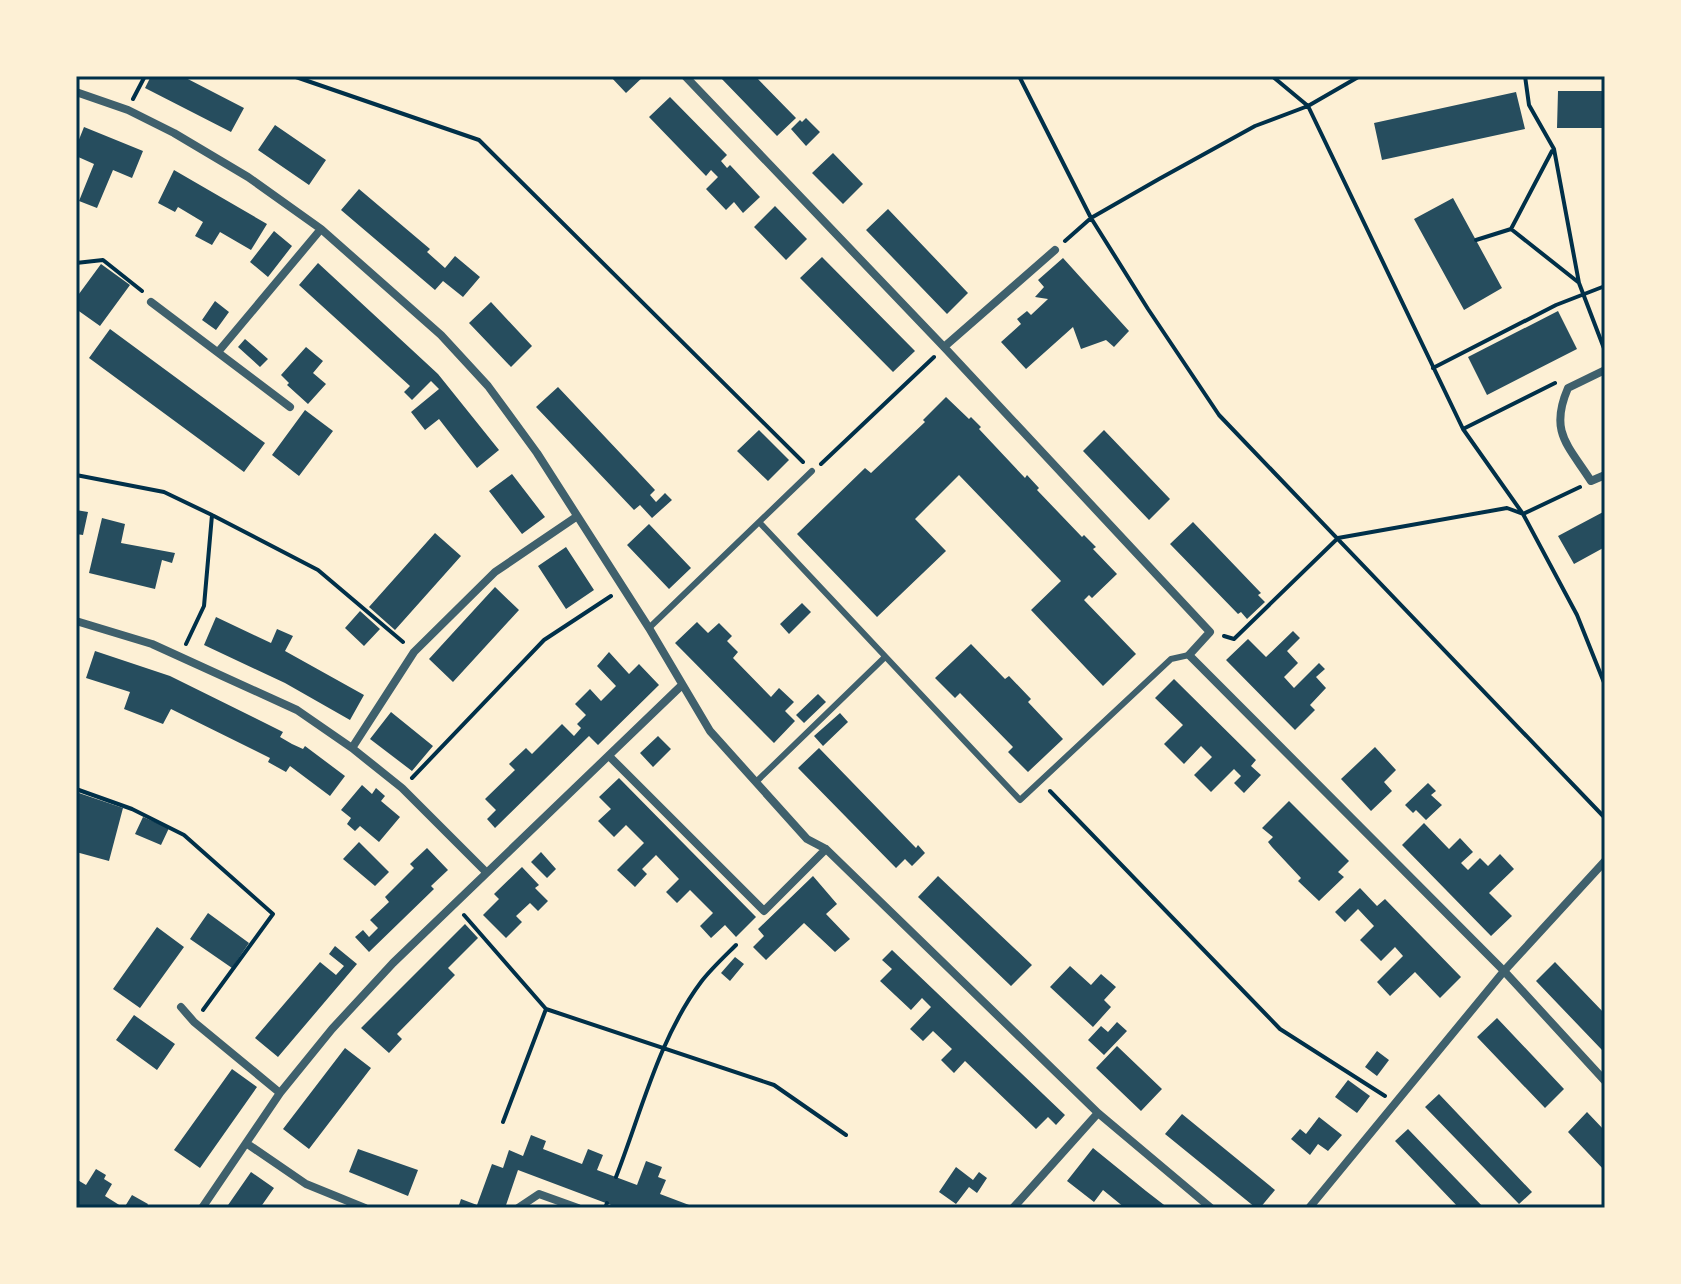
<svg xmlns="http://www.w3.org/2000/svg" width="1681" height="1284" viewBox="0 0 1681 1284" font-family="'Work Sans',sans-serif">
<rect width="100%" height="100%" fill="#fdf0d5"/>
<!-- building -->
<path fill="#264d5e" d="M151,76h31l62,32 -13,24 -86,-44z
M610,76h34l-18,17z
M719,76h36l41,42 -19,18z
M1558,91h47v37h-48z
M1516,92l9,37 -143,31 -8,-37z
M670,97l57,58 -6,6 6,7 3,-3 30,32 -17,16 -9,-11 -8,8 -20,-21 12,-12 -7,-7 -5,6 -57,-59z
M806,118l14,14 -14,14 -15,-17 9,-9 2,2z
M275,125l51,35 -17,25 -51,-35z
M84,127l59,24 -11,27 -19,-8 -16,38 -18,-7 15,-37 -18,-8v-9z
M833,153l30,31 -20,20 -31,-31z
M174,170l93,54 -16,26 -31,-18 -8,13 -17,-9 8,-14 -25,-15 -3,5 -17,-9z
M359,189l71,60 -3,3 18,16 10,-12 25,21 -17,20 -20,-16 -8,9 -94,-80z
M1453,198l49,90 -38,22 -50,-91z
M775,206l32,33 -21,21 -32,-33z
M888,209l80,84 -21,21 -81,-84z
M274,231l18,15 -24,31 -18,-15z
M822,257l93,94 -22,21 -93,-94z
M1063,258l66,73 -15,16 -8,-7 -25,9 -8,-22 -47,42 -25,-27 20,-18 -4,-5 10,-8 4,4 17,-16 -13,-2 9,-10 -6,-7z
M318,263l120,111 61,76 -22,18 -38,-49 -14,11 -14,-18 28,-23 -8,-8 -19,19 -8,-8 6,-6 -111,-101z
M101,264l29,21 -30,41 -24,-17v-11z
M215,301l14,11 -13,18 -14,-10z
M491,302l41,44 -21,21 -42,-44z
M1558,311l19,38 -90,46 -19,-38z
M110,329l155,114 -21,29 -155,-114z
M245,339l23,20 -8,8 -22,-20z
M306,347l17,14 -10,12 13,11 -18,20 -21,-19 2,-2 -8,-8z
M558,387l97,103 -5,5 6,7 9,-9 7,7 -20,18 -12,-13 -6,5 -98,-103z
M946,397l23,22 2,-2 10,10 -2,2 46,49 2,-3 12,13 -2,2 45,47 2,-2 12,12 -3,2 24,25 -25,24 -3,-3 -5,5 52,54 -33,32 -72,-76 30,-29 -102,-106 -44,44 31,32 -69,66 -80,-83 68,-66 6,5 54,-51 -2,-2z
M305,410l28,21 -34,45 -27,-21z
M759,430l30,30 -21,21 -31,-30z
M1104,430l66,69 -21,21 -66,-69z
M512,474l33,43 -23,17 -33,-43z
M76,510l12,2 -5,23 -7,-1z
M1605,511v36l-31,17 -16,-28z
M102,518l23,6 -4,19 54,10 -3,10 -10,-3 -7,29 -66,-16z
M1193,522l68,71 -3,2 7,7 -18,17 -6,-7 -3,2 -68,-70z
M649,524l42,44 -22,21 -42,-44z
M435,533l26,23 -66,74 -26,-23z
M566,547l28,43 -28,19 -28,-43z
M495,587l24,23 -66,72 -24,-23z
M802,603l9,9 -22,22 -9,-10z
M360,611l20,18 -16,17 -19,-18z
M216,617l55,26 6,-14 16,7 -8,15 79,44 -14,25 -65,-37 -81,-38z
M697,622l11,11 11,-10 13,13 -5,5 11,11 -5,6 38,39 8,-9 15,14 -9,9 10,10 -21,22 -99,-100z
M1293,631l7,7 -13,13 11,12 -14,14 10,11 25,-25 6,6 -9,8 10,11 -16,17 5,5 -20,20 -69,-70 22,-21 18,18z
M971,644l34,35 4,-3 22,23 -3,3 35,37 -35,33 -20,-20 5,-5 -53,-54 -5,5 -20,-20z
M95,651l75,25 91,45 22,11 -3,5 12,7 11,5 2,-3 40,30 -15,20 -40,-30 -4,6 -18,-10 2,-4 -99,-49 -8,15 -39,-15 6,-17 -44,-14z
M609,652l20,22 10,-10 20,21 -61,60 -9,-9 -94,92 -8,-9 9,-9 -11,-11 30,-29 -6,-6 17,-16 6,6 30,-30 12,12 7,-8 -4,-4 9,-9 -11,-11 15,-15 11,12 15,-15 -19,-20z
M1174,679l82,81 -5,6 10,9 -17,18 -10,-10 7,-7 -7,-7 -23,23 -17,-17 18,-18 -11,-11 -17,18 -20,-20 19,-19 -28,-27z
M818,694l8,8 -22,21 -8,-8z
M391,712l42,34 -21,25 -42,-32z
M840,713l8,9 -25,24 -9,-10z
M658,736l13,13 -18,18 -13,-14z
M1375,747l21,23 -12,12 8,9 -21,20 -30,-32z
M819,748l97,100 2,-3 7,8 -13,13 -7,-7 -9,9 -98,-100z
M619,778l137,139 -20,20 -11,-12 -14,13 -11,-12 13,-13 -23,-23 -13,13 -11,-11 13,-13 -23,-24 -14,14 5,5 -12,13 -18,-17 27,-27 -18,-18 -12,12 -16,-16 13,-12 -12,-12z
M1428,783l8,8 -5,4 11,10 -16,15 -10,-10 -3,3 -8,-8z
M362,785l10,9 4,-6 9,8 -4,5 19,16 -21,25 -19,-16 -5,5 -8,-7 4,-6 -10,-8z
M76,792l47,16 -14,53 -33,-9z
M1289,801l60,60 -11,11 6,5 -25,24 -21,-20 3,-3 -29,-31 -4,-5 5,-5 -11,-9z
M143,817l26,11 -8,17 -26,-11z
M1424,823l25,26 11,-11 13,14 -12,11 7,7 12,-12 8,8 12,-12 14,15 -25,24 23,23 -21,20 -89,-91z
M359,842l30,30 -14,14 -32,-27z
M427,848l21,22 -17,16 3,3 -65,63 -14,-15 8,-7 6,7 9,-9 -8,-8 19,-18 -4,-5 29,-29 -4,-4z
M541,852l15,17 -9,9 -16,-16z
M522,867l17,18 -4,3 13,13 -10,10 -8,-8 -14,13 6,6 -16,16 -23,-23 16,-16 -5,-5z
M813,876l24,28 -11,10 24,25 -15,13 -31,-29 -38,37 -13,-13 11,-11 -6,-7z
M938,876l94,89 -21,21 -93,-89z
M1360,888l17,18 8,-7 76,78 -21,21 -25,-26 -25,24 -13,-14 26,-26 -8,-9 -14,14 -21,-21 14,-14 -16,-17 -13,13 -10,-10z
M208,913l41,30 -17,25 -42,-29z
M465,924l13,14 -30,30 7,7 -58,59 5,5 -13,14 -28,-25z
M157,927l27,20 -44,61 -27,-19z
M335,946l22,18 -79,93 -23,-19 65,-76 16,13 8,-9 -15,-12z
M892,950l173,165 -9,10 -8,-8 -12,12 -71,-68 -11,12 -13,-13 11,-11 -19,-18 -10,10 -13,-12 21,-22 -9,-9 -11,12 -31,-29 12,-12 -10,-9z
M735,957l9,7 -14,17 -9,-8z
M1555,962l50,52v33l-3,3 -66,-69z
M1070,966l21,19 10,-11 15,13 -12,13 7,7 -18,20 -43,-40z
M134,1015l41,29 -18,26 -41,-30z
M1497,1018l67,71 -19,19 -68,-71z
M1117,1022l10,9 -23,24 -16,-15 13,-14 7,6z
M1117,1046l45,43 -21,22 -45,-43z
M345,1048l26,20 -62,81 -26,-20z
M1377,1051l12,9 -12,16 -12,-9z
M232,1069l25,18 -57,81 -26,-18z
M1348,1080l22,16 -13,17 -22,-16z
M1439,1094l93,98 -13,12 -94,-97z
M1587,1112l18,19v40l-37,-39z
M1182,1114l93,76 -15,18h-4l-91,-74z
M1319,1117l23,18 -14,16 -10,-7 -8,11 -19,-16 9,-10 6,5z
M1408,1129l76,79h-25l-64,-67z
M531,1135l15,6 -3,8 39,15 6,-15 15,6 -6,15 40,15 9,-24 16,6 -4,10 8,3 -6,14 37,14h-78l-101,-38 -13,38h-47l3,-9 16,6 15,-41 11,4 6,-18 14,6z
M1093,1148l53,43 22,17h-43l-22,-18 -9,12 -27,-21z
M358,1149l60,21 -10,26 -59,-24z
M956,1167l17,13 6,-8 8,6 -10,15 -8,-6 -13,17 -17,-12z
M96,1169l10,6 -2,4 8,5 -7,12 19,12 8,-13 16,9 -2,4h-70v-29l10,6z
M251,1172l23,16 -14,20h-34z"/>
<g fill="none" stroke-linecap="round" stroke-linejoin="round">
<!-- path -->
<path stroke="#003049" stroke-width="4" d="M293,76l186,64 324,322
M1019,76l72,142 57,91 71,106 386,403
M1272,76l36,30 155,323 60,85 54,101 28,70
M1525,76l4,29 25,44 25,134 26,68
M133,99l12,-23
M1511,229l67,53
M1476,240l35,-11 41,-78
M1065,241l26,-23 68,-39 96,-53 53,-20 52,-30
M76,263l27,-3 39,31
M1433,368l123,-63 49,-19
M1463,429l92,-46
M821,464l113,-107
M76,475l88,17 48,23 106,55 85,72
M1224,636l10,3 104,-101 169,-30 16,6 57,-27
M186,644l18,-38 8,-91
M412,778l132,-138 67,-44
M76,789l56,20 52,26 89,79 -70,96
M1050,791l230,238 105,67
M464,915l82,94 228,76 72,50
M503,1122l43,-113
M616,1177c25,-64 43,-139 85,-195 10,-13 23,-25 35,-37
M605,1208l2,-5"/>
<!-- service -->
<path stroke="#3f606c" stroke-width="6" d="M759,522l261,278 151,-141 18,-4
M649,628l163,-157
M756,782l128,-124"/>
<!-- minor -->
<path stroke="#3f606c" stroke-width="8" d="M685,76l259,271 266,285 -21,23 315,316 101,110
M76,92l52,18 46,23 74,44 73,52 120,106 47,51 49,67 112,175 61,103 97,108 19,10 272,264 113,95
M151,302l139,105
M944,347l111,-97
M218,352l103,-123
M1605,370l-37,18c-19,44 0,57 23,93l14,-6
M76,621l76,23 145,66 55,38 50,40 84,84
M352,748l62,-96 81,-80 81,-55
M609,756l155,155 62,-62
M181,1007l13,15 86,71
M246,1143l60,41 59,24
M202,1208l78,-115 52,-64 61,-66 289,-278
M518,1208l21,-14 39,14
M1013,1208l85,-95
M1309,1208l195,-237 101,-110"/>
</g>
<!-- border -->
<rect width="1681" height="1284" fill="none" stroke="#fdf0d5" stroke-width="156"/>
<rect x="78" y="78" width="1525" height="1128" fill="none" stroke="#003049" stroke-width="3"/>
</svg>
